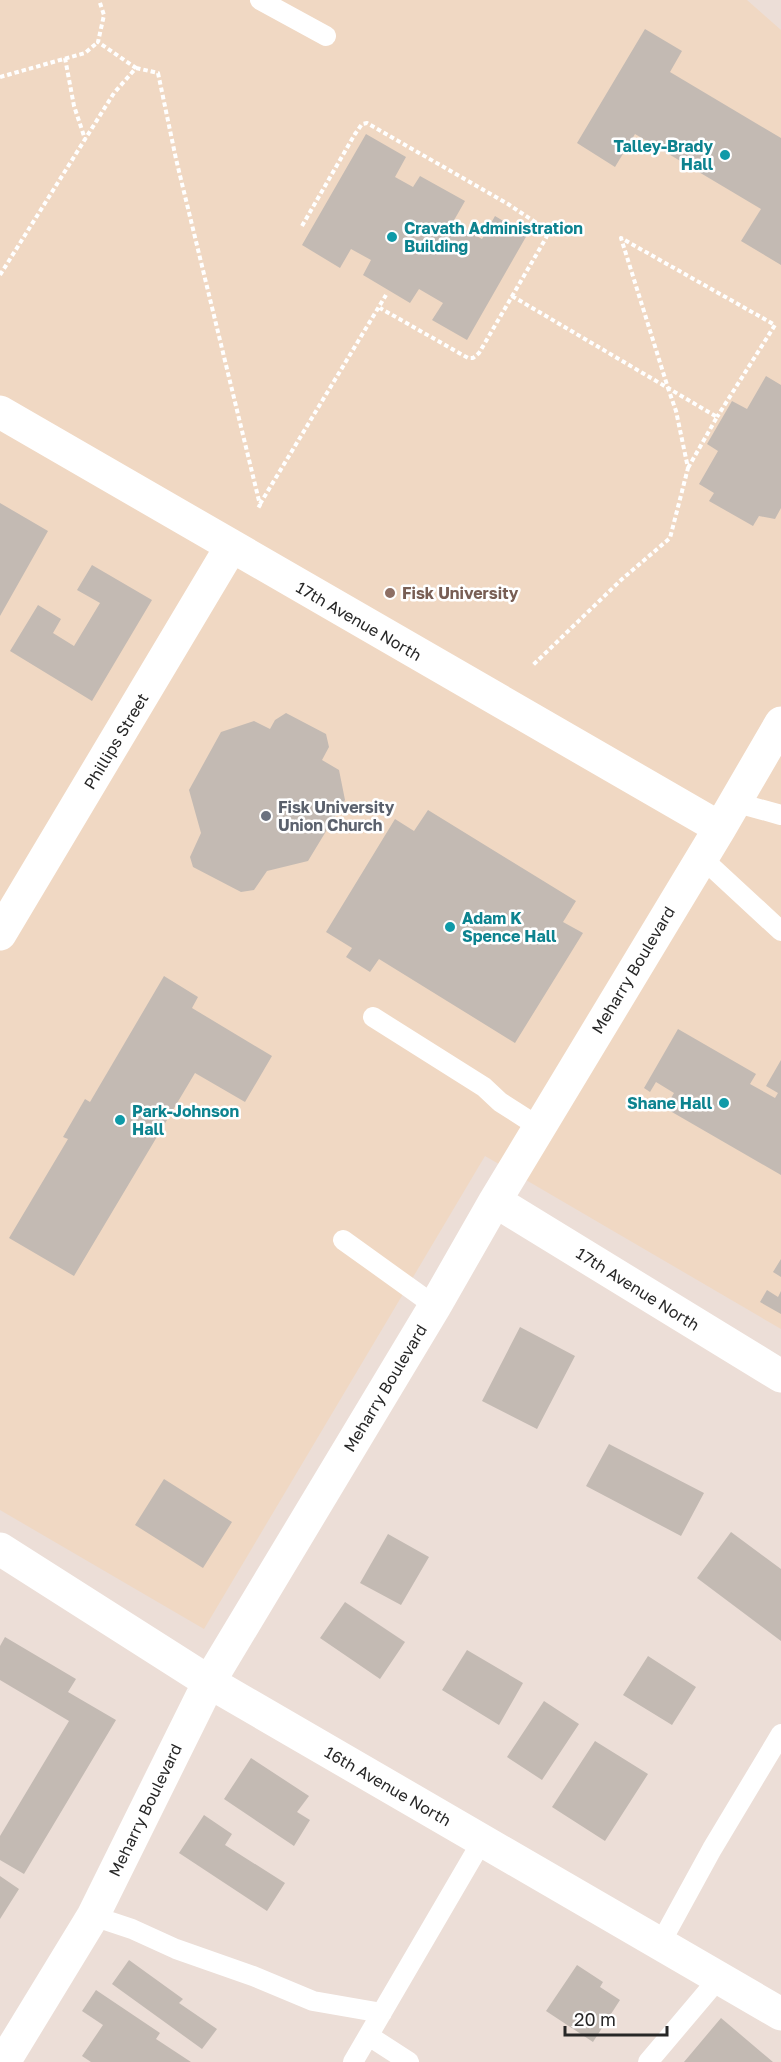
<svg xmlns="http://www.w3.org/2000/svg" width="781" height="2062" viewBox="0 0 781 2062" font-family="'Golos Text',sans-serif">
<rect width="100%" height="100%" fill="#ecded7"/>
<!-- education -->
<path fill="#f0d8c3" d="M0,0h747l34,30v1299l-296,-173 -281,473 -204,-119z"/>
<!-- building -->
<path fill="#c3bab3" d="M645,29l37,22 -12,21 111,66v127l-40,-24 20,-32 -126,-75 -20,33 -38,-24z
M366,134l40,23 -11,20 18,10 7,-11 45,25 -12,21 29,17 13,-23 32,19 -60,105 -35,-20 11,-17 -24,-14 -9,14 -47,-28 8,-15 -20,-11 -11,19 -38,-23z
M766,376l15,9v123l-6,11 -16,-3 -6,10 -44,-25 5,-8 -15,-9 19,-33 -11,-7 25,-43 15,8z
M0,503l48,28 -48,85z
M92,565l60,35 -60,101 -82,-50 28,-46 23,14 -8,14 21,13 26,-43 -23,-13z
M286,713l40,21 3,13 -7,13 17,10 6,30 -37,61 -41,10 -13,19 -13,2 -48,-25 -3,-10 11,-24 -12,-43 32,-58 33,-11 16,8 5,-9z
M428,810l148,91 -13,21 20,11 -68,110 -136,-84 -9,13 -24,-15 6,-9 -26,-16 69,-113 19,12z
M164,976l34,21 -6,11 80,48 -27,46 -50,-29 -121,203 -65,-38 59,-99 -5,-2 22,-38 5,3z
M678,1029l78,45 -6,10 25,14 3,-5 -12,-7 15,-26v115l-116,-67 9,-15 -18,-11 -6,10 -6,-4z
M781,1259v18l-8,-5z
M767,1290l11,7 3,-6v23l-21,-12z
M520,1327l55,29 -38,73 -55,-28z
M609,1444l95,49 -23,43 -95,-50z
M164,1479l68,43 -29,46 -68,-43z
M731,1532l50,37v72l-84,-63z
M388,1534l41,23 -28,48 -41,-22z
M345,1602l60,40 -25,37 -60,-41z
M5,1637l71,42 -8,13 48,28 -92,154 -24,-14v-24l69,-115 -69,-41v-34z
M467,1650l56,33 -24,42 -57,-35z
M648,1656l48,31 -24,38 -49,-30z
M544,1701l35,23 -37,56 -35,-23z
M595,1741l53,33 -43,67 -53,-34z
M251,1758l58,38 -12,16 13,8 -16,26 -70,-47z
M204,1815l28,19 -7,11 60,38 -18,28 -88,-58z
M0,1876l19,13 -19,30z
M129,1960l54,39 -4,4 38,26 -15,20 -90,-65z
M577,1965l26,17 -3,5 20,13 -27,42 -47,-31z
M96,1990l64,43 -4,6 35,23h-100l-9,-6 21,-31 -21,-14z
M721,2018l52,44h-89z"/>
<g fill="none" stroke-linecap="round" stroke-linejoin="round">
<!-- path -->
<path stroke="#fff" stroke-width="4" stroke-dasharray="4.5 3" stroke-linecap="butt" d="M65,58l9,48 11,33
M136,68l22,5 18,86 84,346 -3,5
M0,77l85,-24 13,-11
M302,226l53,-92 7,-10 5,-1 141,81 33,22 7,6 -2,6 -67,115 -6,5h-5l-88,-50
M0,275l114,-182 22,-25 -38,-26 6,-27 -5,-15
M512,296l156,92 8,23 12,57 -18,70 -49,42 -89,86
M688,468l29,-51 -49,-29 -47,-150 154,87 -58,92
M260,504l126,-209"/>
<!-- service -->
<path stroke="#fff" stroke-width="20" d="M260,0l66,36
M734,802l47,13
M702,858l79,73
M373,1017l111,70 16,15 39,25
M343,1240l92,66
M93,1916l39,13 44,20 77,27 60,25 69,12
M660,1944l52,-95 69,-115
M369,2036l40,26
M353,2062l129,-221
M648,2062l71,-84"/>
<!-- minor -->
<path stroke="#fff" stroke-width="33" d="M0,412l720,416
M0,934l231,-387
M495,1201l286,175
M0,1549l209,133 572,332
M4,2062l89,-146 116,-234 226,-376 60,-105 225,-373 61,-105"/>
</g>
<!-- markers -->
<g fill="#0f9aa8" stroke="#fff" stroke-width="2">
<circle cx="725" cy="155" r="6"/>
<circle cx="392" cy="237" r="6"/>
<circle cx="450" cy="927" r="6"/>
<circle cx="724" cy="1103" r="6"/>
<circle cx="120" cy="1120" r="6"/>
</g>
<circle fill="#8d6e63" stroke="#fff" stroke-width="2" cx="390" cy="593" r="6"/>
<circle fill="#6b7280" stroke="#fff" stroke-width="2" cx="266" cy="816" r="6"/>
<g text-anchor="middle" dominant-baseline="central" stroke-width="5" stroke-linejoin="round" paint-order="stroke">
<!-- culture labels -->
<g font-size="16" font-weight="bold" fill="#0d838f" stroke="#fff" text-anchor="start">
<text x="713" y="146" text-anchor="end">Talley-Brady<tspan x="713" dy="18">Hall</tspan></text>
<text x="404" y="228">Cravath Administration<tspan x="404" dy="18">Building</tspan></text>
<text x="462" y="918">Adam K<tspan x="462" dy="18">Spence Hall</tspan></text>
<text x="712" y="1103" text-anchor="end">Shane Hall</text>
<text x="132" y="1111">Park-Johnson<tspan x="132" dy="18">Hall</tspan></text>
</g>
<!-- education labels -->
<g font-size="16" font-weight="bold" fill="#785e54" stroke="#fff" text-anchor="start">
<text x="402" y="593">Fisk University</text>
</g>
<!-- street labels -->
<g font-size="16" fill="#272727" stroke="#fff">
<text transform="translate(359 621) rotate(30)">17th Avenue North</text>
<text transform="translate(116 741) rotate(-59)">Phillips Street</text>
<text transform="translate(633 970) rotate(-59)">Meharry Boulevard</text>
<text transform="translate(638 1289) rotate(32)">17th Avenue North</text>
<text transform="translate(385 1388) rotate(-59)">Meharry Boulevard</text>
<text transform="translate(388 1786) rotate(30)">16th Avenue North</text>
<text transform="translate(145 1810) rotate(-64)">Meharry Boulevard</text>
</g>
<!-- worship labels -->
<g font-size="16" font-weight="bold" fill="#5b616d" stroke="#fff" text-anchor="start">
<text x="278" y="807">Fisk University<tspan x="278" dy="18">Union Church</tspan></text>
</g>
</g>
<!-- scale -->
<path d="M565 2026v9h102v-9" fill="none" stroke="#272727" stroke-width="3"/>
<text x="574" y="2026" font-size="18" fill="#272727" stroke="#ffffff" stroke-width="4.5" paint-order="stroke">20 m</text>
</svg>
